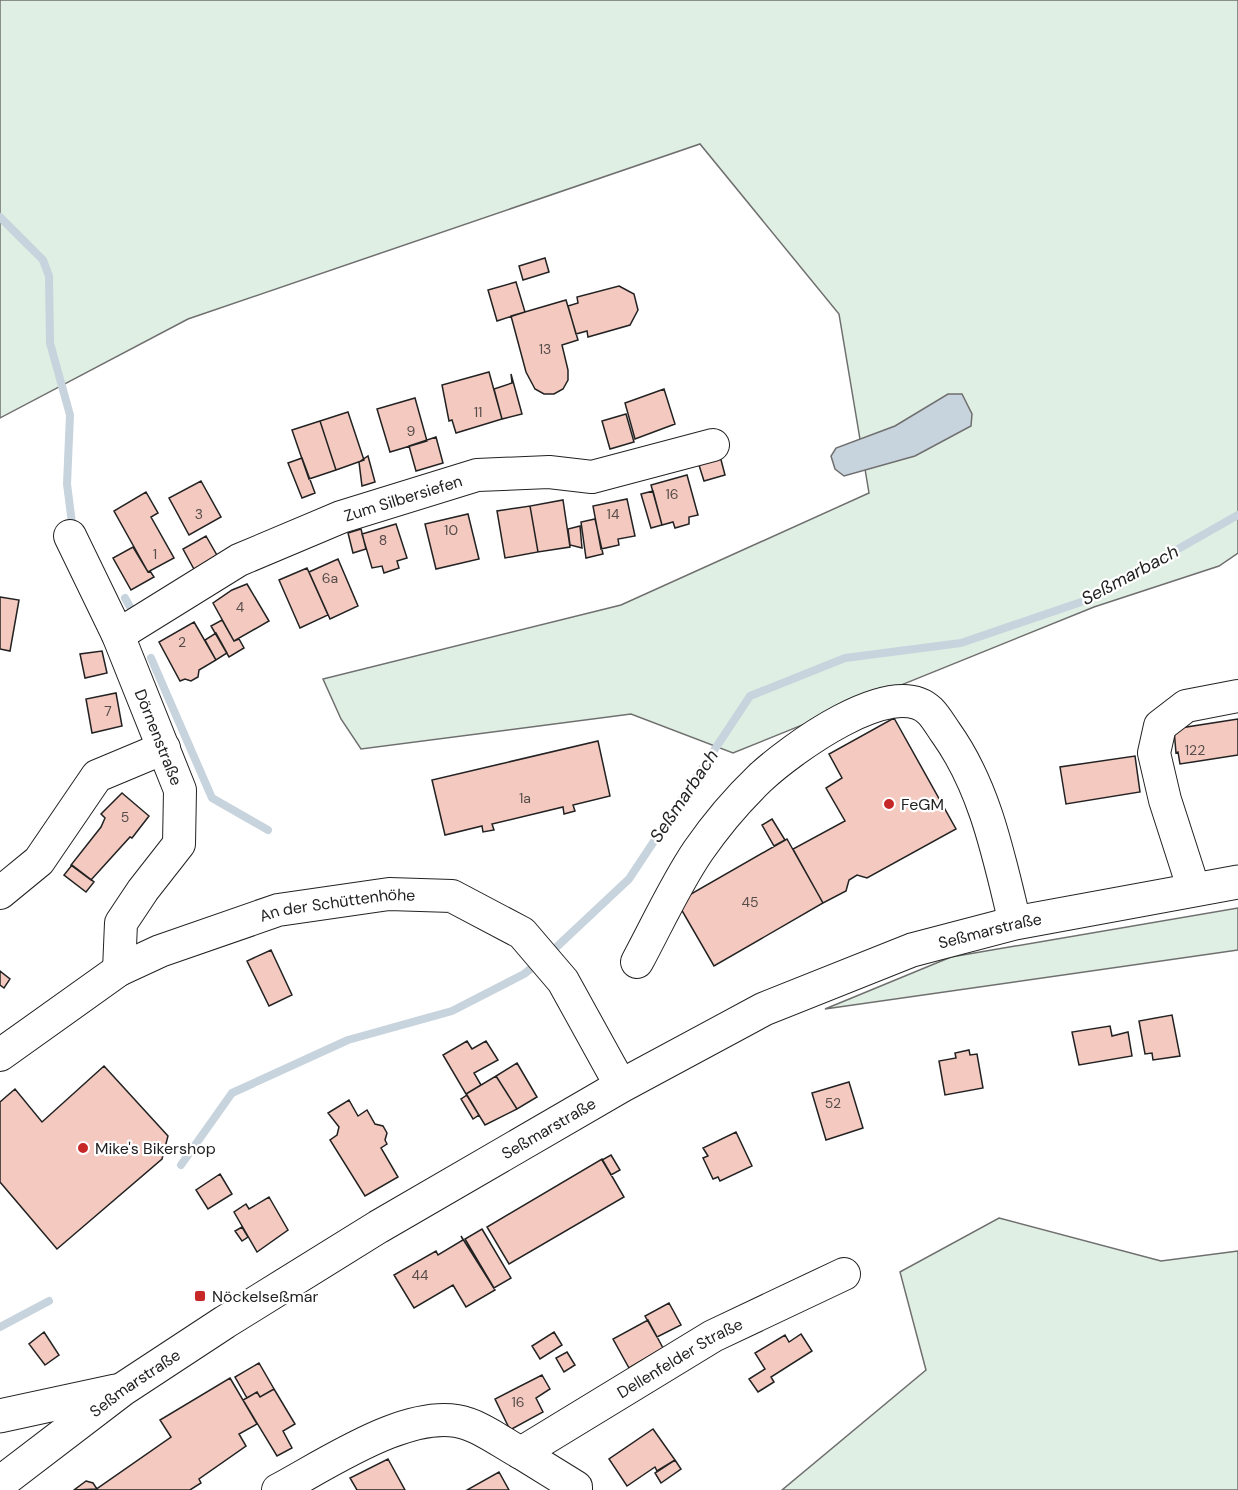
<svg xmlns="http://www.w3.org/2000/svg" width="1238" height="1490" viewBox="0 0 1238 1490" font-family="'DM Sans',sans-serif">
<rect width="100%" height="100%" fill="#fff"/>
<!-- green -->
<path fill="#e0efe3" stroke="#6f6f6f" stroke-width="1.5" d="M0,0h1238v553l-19,13 -125,41 -361,146 -102,-39 -270,35 -20,-30 -18,-40 298,-74 248,-112 -30,-179 -139,-170 -512,175 -188,99z
M1238,908v42l-413,59 126,-52z
M999,1218l162,43 77,-10v239h-456l144,-120 -26,-98z"/>
<!-- water -->
<path fill="#c7d3dd" stroke="#6f6f6f" stroke-width="1.5" d="M948,394h14l10,20 -1,12 -56,30 -71,20 -9,-7 -4,-13 5,-8 59,-22z"/>
<g fill="none" stroke-linecap="round" stroke-linejoin="round">
<!-- stream -->
<path stroke="#c7d3dd" stroke-width="8" d="M0,217l43,43 6,16 1,67 20,72 -3,69 6,47
M125,598l8,14
M151,658l61,140 56,32
M548,955l81,-76 121,-183 95,-38 116,-15 129,-44 148,-84
M181,1165l51,-72 116,-53 104,-29 72,-37 14,-11
M0,1327l49,-26"/>
</g>
<!-- building -->
<path fill="#f3c9c0" stroke="#222" stroke-width="1.5" d="M545,258l4,14 -26,8 -4,-14z
M516,282l9,30 -28,9 -9,-31z
M619,286l15,8 4,16 -8,15 -42,12 -1,-6 -11,3 -8,-28 10,-3 -1,-6z
M566,300l12,40 -16,5 6,25v10l-5,9 -9,5h-10l-9,-5 -9,-17 -15,-56z
M489,372l13,47 -46,14 -4,-13 -3,1 -7,-36z
M511,374l11,40 -20,5 -8,-30 18,-6z
M664,389l11,35 -40,15 -10,-36z
M415,398l12,43 -37,11 -13,-43z
M348,412l16,48 -28,10 -16,-49z
M626,414l8,28 -24,7 -8,-28z
M320,421l16,49 -27,9 -17,-49z
M436,437l7,26 -27,8 -7,-25z
M368,456l7,26 -13,4 -3,-24z
M720,456l5,19 -21,6 -6,-19z
M302,458l13,35 -13,5 -14,-35z
M687,475l11,40 -9,2v7l-14,4 -2,-6 -11,3 -11,-40z
M201,481l20,36 -32,18 -20,-37z
M653,491l9,34 -11,3 -10,-34z
M146,492l12,21 -7,4 23,41 -26,14 -34,-61z
M627,499l8,37 -17,3 1,6 -18,4 -8,-43z
M563,500l7,47 -32,5 -8,-46z
M530,506l8,46 -33,6 -8,-47z
M468,514l11,45 -43,10 -11,-45z
M595,519l8,35 -17,4 -5,-36z
M396,524l11,34 -10,3 2,7 -15,5 -2,-7 -10,2 -10,-34z
M580,526l2,22 -12,-3 -2,-16z
M361,529l5,20 -13,4 -5,-20z
M206,536l12,21 -23,14 -12,-22z
M133,547l15,25 2,-1 4,6 -23,13 -18,-32z
M338,559l20,47 -28,13 -21,-47z
M307,568l21,47 -28,13 -21,-48z
M247,584l22,37 -35,20 -21,-38 19,-13z
M0,597l19,3 -9,51 -10,-2z
M222,620l12,21 5,-2 5,9 -15,9 -18,-31z
M194,622l22,38 -17,10 -1,7 -7,4 -6,-2 -5,2 -21,-39z
M216,633l11,20 -11,7 -11,-20z
M102,651l5,22 -22,5 -5,-24z
M116,693l6,33 -30,7 -6,-34z
M894,718l62,111 -89,49 -10,-3 -8,5 -3,11 -23,12 -30,-54 52,-28 -19,-33 16,-10 -13,-24z
M1238,719v36l-58,9 -2,-12 -2,1 -2,-24z
M598,741l12,55 -37,9 2,6 -11,3 -1,-7 -71,17 2,6 -11,2 -1,-6 -37,9 -13,-55z
M1135,756l5,36 -74,12 -6,-37z
M122,793l27,23 -17,22 -2,-1 -39,43 -20,-15 30,-38 4,-9 -4,-4z
M772,819l13,21 -11,6 -12,-21z
M787,839l36,64 -109,63 -37,-64z
M72,865l22,17 -8,10 -22,-17z
M271,950l21,45 -23,11 -22,-45z
M0,971l10,8 -6,9 -4,-3z
M1172,1015l8,41 -27,4 -1,-7 -7,1 -6,-33z
M1110,1026l2,10 16,-4 4,24 -53,9 -7,-33z
M467,1041l5,8 14,-8 12,19 -24,13 7,12 -15,9 -23,-39z
M969,1050l1,5 7,-1 6,34 -38,7 -6,-34 17,-3 -1,-5z
M517,1063l20,34 -20,12 -21,-33z
M104,1066l64,70 -6,23 -105,90 -57,-67v-80l15,-13 27,33z
M496,1076l21,33 -32,16 -19,-31z
M849,1082l14,46 -37,12 -14,-47z
M467,1095l12,20 -6,4 -12,-20z
M349,1100l9,16 9,-6 8,14 8,2 4,7 -2,7 2,4 -6,4 17,29 -33,19 -35,-56 7,-5 2,-8 -11,-14z
M736,1132l16,34 -32,15 -2,-4 -5,2 -10,-21 5,-2 -5,-8z
M611,1155l9,15 -9,5 -9,-15z
M602,1159l22,38 -115,67 -22,-37z
M220,1174l12,20 -24,15 -12,-19z
M269,1197l19,33 -31,22 -23,-40 12,-8 3,5z
M242,1227l6,10 -6,4 -7,-10z
M482,1229l29,49 -17,10 -29,-49z
M461,1236l34,54 -29,17 -13,-22 -39,23 -20,-33 42,-24 2,4 25,-15z
M669,1303l12,22 -24,12 -12,-21z
M648,1320l15,28 -34,20 -16,-29z
M44,1332l15,23 -14,10 -16,-21z
M554,1332l8,13 -22,14 -8,-13z
M801,1334l11,17 -41,26 3,5 -16,10 -9,-13 16,-10 -10,-16 30,-18 4,7z
M567,1352l8,13 -11,7 -8,-14z
M259,1363l15,26 -14,8 -3,-5 -10,6 -12,-21z
M542,1375l8,14 -14,9 7,14 -33,18 -15,-31z
M230,1378l27,46 -18,10 7,12 -47,33 2,4 -11,7h-95l76,-53 -11,-17z
M274,1389l21,35 -12,7 9,17 -15,8 -34,-56 14,-8 3,5z
M653,1429l22,31 -18,11 -2,-4 -28,19 -18,-27z
M388,1459l17,31h-48l-7,-12z
M675,1460l6,9 -20,14 -6,-10z
M499,1472l10,18h-42z
M86,1481l7,2 4,6 -23,1z"/>
<g fill="none" stroke-linecap="round" stroke-linejoin="round">
<defs>
<g id="minor">
<path id="s1" d="M70,536l48,99 62,155 -1,54 -36,46 -22,33 -2,47"/>
<path id="s2" d="M118,635l121,-75 102,-43 136,-42 72,-3 43,5 121,-32"/>
<path d="M1194,890l-29,-90 -11,-47 6,-27 26,-20 52,-10"/>
<path d="M0,893l39,-32 58,-85 67,-28"/>
<path d="M637,962c20,-37 38,-77 61,-111 18,-26 39,-51 62,-73 29,-27 132,-104 170,-67 6,6 11,15 16,22 40,56 53,125 69,190"/>
<path id="s3" d="M0,1055l119,-85 41,-19 118,-41 111,-16 63,2 70,37 41,48 58,105"/>
<path d="M521,1453l55,34v3"/>
<path id="s4" d="M278,1490c49,-26 136,-86 190,-66 18,6 36,20 53,29l192,-117 131,-62"/>
</g>
<g id="major">
<path d="M0,1416l115,-25"/>
<path id="s5" d="M0,1483l123,-94 102,-67 153,-95 243,-141 143,-77 148,-59 103,-27 223,-41"/>
</g>
</defs>
<!-- minor casing -->
<use href="#minor" stroke="#222" stroke-width="34"/>
<!-- major casing -->
<use href="#major" stroke="#222" stroke-width="35"/>
<!-- minor -->
<use href="#minor" stroke="#fff" stroke-width="32"/>
<!-- major -->
<use href="#major" stroke="#fff" stroke-width="33"/>
</g>
<!-- markers -->
<g fill="#c62828" stroke="#fff" stroke-width="2">
<circle cx="889" cy="804" r="6"/>
<circle cx="83" cy="1148" r="6"/>
<rect x="194" y="1290" width="12" height="12" rx="3"/>
</g>
<g text-anchor="middle" dominant-baseline="central" stroke-width="4.5" stroke-linejoin="round" paint-order="stroke">
<!-- number labels -->
<g font-size="14" fill="#564c4a">
<text x="545" y="349">13</text>
<text x="478" y="412">11</text>
<text x="411" y="431">9</text>
<text x="672" y="494">16</text>
<text x="199" y="514">3</text>
<text x="613" y="514">14</text>
<text x="451" y="530">10</text>
<text x="383" y="540">8</text>
<text x="155" y="554">1</text>
<text x="330" y="578">6a</text>
<text x="240" y="607">4</text>
<text x="182" y="642">2</text>
<text x="108" y="711">7</text>
<text x="1195" y="750">122</text>
<text x="525" y="798">1a</text>
<text x="125" y="817">5</text>
<text x="750" y="902">45</text>
<text x="833" y="1103">52</text>
<text x="420" y="1275">44</text>
<text x="518" y="1402">16</text>
</g>
<!-- street labels -->
<g font-size="16" fill="#222" stroke="#fff">
<text stroke="none"><textPath href="#s2" startOffset="318">Zum Silbersiefen</textPath></text>
<text stroke="none"><textPath href="#s1" startOffset="220">Dörnenstraße</textPath></text>
<text stroke="none"><textPath href="#s3" startOffset="376">An der Schüttenhöhe</textPath></text>
<text stroke="none"><textPath href="#s5" startOffset="1140">Seßmarstraße</textPath></text>
<text stroke="none"><textPath href="#s5" startOffset="654">Seßmarstraße</textPath></text>
<text stroke="none"><textPath href="#s4" startOffset="452">Dellenfelder Straße</textPath></text>
<text stroke="none"><textPath href="#s5" startOffset="168">Seßmarstraße</textPath></text>
</g>
<!-- poi labels -->
<g font-size="16" fill="#222" stroke="#fff" text-anchor="start">
<text x="901" y="804">FeGM</text>
<text x="95" y="1148">Mike's Bikershop</text>
<text x="212" y="1296">Nöckelseßmar</text>
</g>
<!-- water labels -->
<g font-size="18" font-style="italic" fill="#222" stroke="#fff">
<text transform="translate(1130 575) rotate(-28)">Seßmarbach</text>
<text transform="translate(684 796) rotate(-56)">Seßmarbach</text>
</g>
</g>
</svg>
